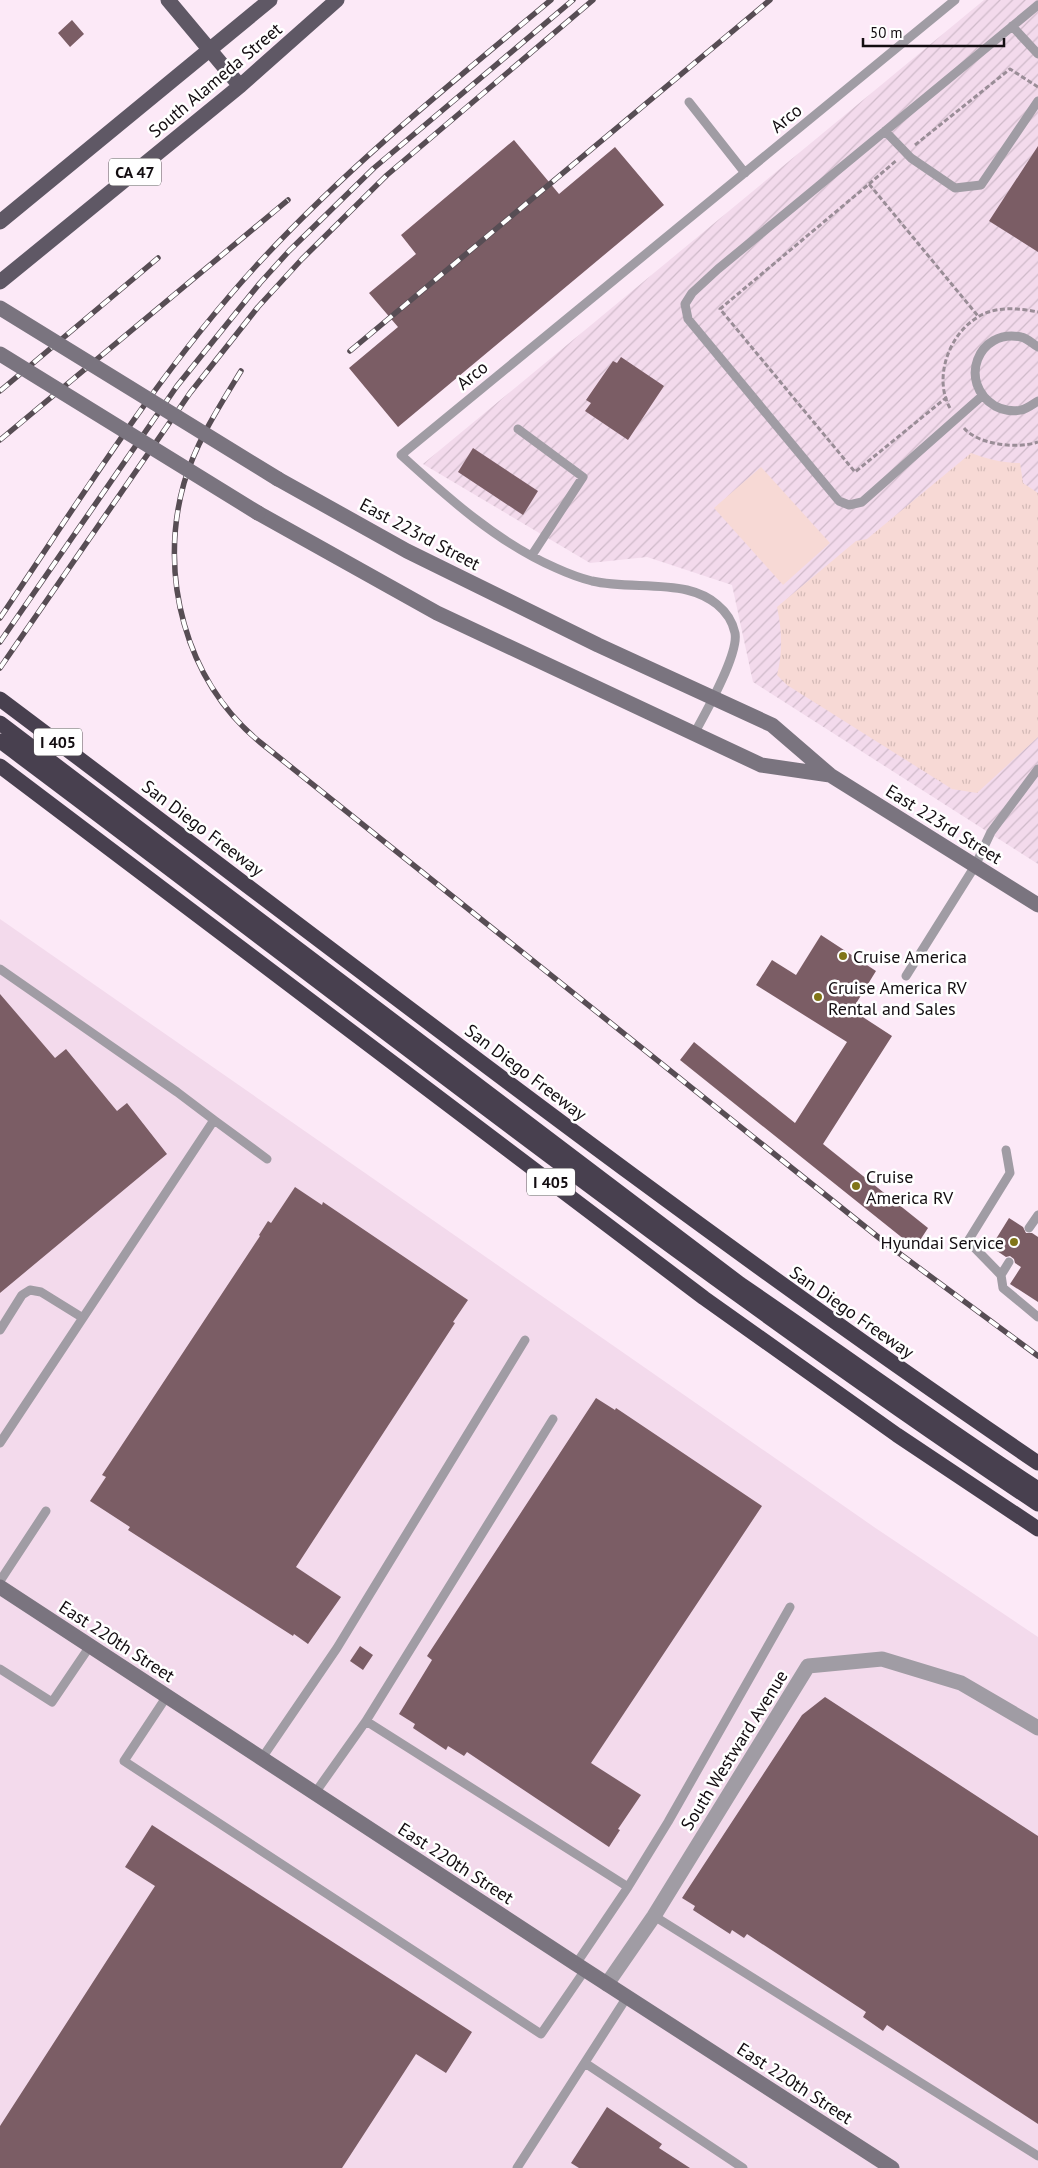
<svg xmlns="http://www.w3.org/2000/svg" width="1038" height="2168" viewBox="0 0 1038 2168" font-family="'PT Sans',sans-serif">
<defs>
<pattern id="industrial-furrows" width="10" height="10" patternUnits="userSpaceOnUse" patternTransform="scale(1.25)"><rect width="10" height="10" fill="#f3daec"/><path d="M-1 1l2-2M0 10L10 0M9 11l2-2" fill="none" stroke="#cfbac9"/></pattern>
<pattern id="grass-tufts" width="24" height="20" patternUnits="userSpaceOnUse" patternTransform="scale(1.25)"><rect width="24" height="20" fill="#f7d9d5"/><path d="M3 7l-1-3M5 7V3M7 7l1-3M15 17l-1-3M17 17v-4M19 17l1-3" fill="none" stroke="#d3b9b6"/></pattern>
</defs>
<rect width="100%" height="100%" fill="#fce9f7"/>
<!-- built -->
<path fill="#f3daec" d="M0,919l874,608 164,110v531h-1038z"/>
<!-- industrial -->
<path fill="url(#industrial-furrows)" d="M984,0h54v864l-285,-182 -21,-97 -85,-28 -57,6 -167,-99z"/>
<!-- grass -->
<path fill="url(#grass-tufts)" d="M971,453c16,6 31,10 49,10l3,20 15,10v244l-61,56 -25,-4 -165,-104 -10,-10c6,-23 5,-45 0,-68l79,-66 11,-2z"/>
<!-- pitch -->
<path fill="#f7d9d5" d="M761,467l69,76 -47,42 -69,-77z"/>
<!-- building -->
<path fill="#7b5d65" d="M72,20l12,14 -14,13 -12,-14z
M514,140l45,54 56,-47 49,58 -266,222 -49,-59 49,-41 -29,-34 47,-39 -15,-19z
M1038,146v106l-49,-31z
M621,357l43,29 -36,54 -43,-29 6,-8 -5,-3 27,-39 4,2z
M473,448l65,43 -15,24 -65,-43z
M821,935l55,36 -24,39 40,26 -69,108 105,84 -13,20 -235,-188 14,-18 101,81 52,-81 -91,-57 16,-25 24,15z
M0,994l55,64 11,-9 51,62 10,-8 40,51 -167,139z
M295,1187l27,18 1,-3 145,98 -15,22 2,1 -159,244 45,30 -33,47 -14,-10 -1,2 -165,-106 2,-3 -40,-26 16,-24 -4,-2 10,-15 148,-224 -1,-1 9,-14 3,2z
M1009,1218l14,9 3,6h6l6,4v65l-28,-18 11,-17 -6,-4 -1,-4 -4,-3 -4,1 -15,-10z
M596,1398l19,12 1,-2 146,98 -171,257 50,32 -23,34 2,1 -11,17 -142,-95 -3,4 -16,-10 -2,4 -33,-22 2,-4 -16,-10 33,-54 -5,-4z
M360,1646l13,9 -10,15 -13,-9z
M825,1697l213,139v288l-151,-99 -4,6 -20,-14 3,-5 -119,-78 -3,4 -12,-8 -2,4 -37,-24 2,-4 -13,-8 120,-183z
M152,1825l320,207 -26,41 -30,-19 -74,114h-342v-42l155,-240 -30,-19z
M607,2107l55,37 -3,4 31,20h-111l-8,-5z"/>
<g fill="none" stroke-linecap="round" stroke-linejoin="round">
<!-- path -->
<path stroke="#9a8d97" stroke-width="3" stroke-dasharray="5 2.5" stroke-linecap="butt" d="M915,145l95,-76 28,18
M869,184l28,-24
M947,397l-92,75 -135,-163 149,-125 109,132
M950,408c-17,-30 -1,-74 28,-91 17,-11 41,-9 60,-5
M964,428c14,17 54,21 74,14"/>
<!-- lane -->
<path stroke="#a09ca4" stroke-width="9" d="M1012,26l26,28
M689,102l56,71
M885,131l26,27 44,30 26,-3 57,-84
M1038,347c-5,-3 -11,-9 -17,-10 -43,-9 -64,46 -26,69 7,4 18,6 26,4 6,-1 12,-6 17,-9
M982,396l-120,106 -13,3 -10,-4 -151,-182 -3,-15 7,-11 26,-24 320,-264
M518,429l65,48 -51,78
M694,734c11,-20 45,-80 41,-101 -5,-24 -27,-38 -48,-43 -31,-7 -64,-2 -95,-9 -12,-3 -25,-8 -36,-13 -58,-25 -109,-71 -155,-113l554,-455
M0,969l177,123 37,28 -214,323
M906,976l69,-110 16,-34 47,-63
M214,1120l53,39
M1029,1228l9,-13
M1009,1262l-8,13 2,13 35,29
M1001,1275l-33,-34 42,-68 -4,-23
M0,1330l22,-35 8,-5 11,2 42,26
M0,1581l46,-70
M0,1669l52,33 38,-56
M167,1696l-43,65 417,273 44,-64
M366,1721l187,-302
M262,1758l75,-110 188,-308
M315,1793l51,-72 262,166 -52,77
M628,1887l40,-65 122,-215
M654,1916l384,240
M585,2063l158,105
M517,2168l110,-171"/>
<!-- street -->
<path stroke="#a09ca4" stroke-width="15" d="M607,1984l47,-68 154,-250 74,-7 79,24 77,45"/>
<!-- secondary -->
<path stroke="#7a747f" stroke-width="15" d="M278,479l129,72 191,94 174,80 58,50 208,130
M258,513l179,100 324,152 69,10
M0,1587l576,377 316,204"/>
<!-- primary -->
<path stroke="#5f5865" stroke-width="15" d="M168,0l72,86
M0,222l270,-222
M0,282l240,-196 97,-86"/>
<!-- highway -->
<path stroke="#48404f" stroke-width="15" d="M0,699c344,258 682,523 1038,764
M0,723l740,561c100,68 197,139 298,205
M0,741c344,257 681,525 1038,763
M0,766l704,532 193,137 141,94"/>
<defs>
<path id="rail" d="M350,351l420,-351
M241,371c-22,36 -45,71 -57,112 -26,92 1,198 77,260l627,502 150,111
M0,391l158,-133
M0,440l288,-240
M0,618c81,-120 158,-245 256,-352 90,-98 193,-181 295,-266
M0,642l177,-256 83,-103 29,-32 85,-83 199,-168
M0,668l190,-275 68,-86 44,-48 85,-84 206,-175"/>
</defs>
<!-- rail casing -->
<use href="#rail" stroke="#574d54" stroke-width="5.5"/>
<!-- rail -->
<use href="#rail" stroke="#fff" stroke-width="4" stroke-dasharray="11" stroke-linecap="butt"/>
<!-- secondary-bridge -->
<path stroke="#7a747f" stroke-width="15" d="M0,308l278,171
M0,354l258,159"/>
</g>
<!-- markers -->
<g fill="#817518" stroke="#fff" stroke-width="2">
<circle cx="843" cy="956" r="5"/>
<circle cx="818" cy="997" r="5"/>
<circle cx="856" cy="1186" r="5"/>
<circle cx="1014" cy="1242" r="5"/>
</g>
<g text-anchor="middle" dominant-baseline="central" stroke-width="5" stroke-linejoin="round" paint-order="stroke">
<!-- shield labels -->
<g fill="#fff" stroke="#5a5658" stroke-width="1">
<rect x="109" y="158.5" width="52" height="27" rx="4"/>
<rect x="34" y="728.5" width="48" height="27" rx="4"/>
<rect x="527" y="1168.5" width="48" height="27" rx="4"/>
</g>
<g font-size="16" font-weight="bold" fill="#130d11">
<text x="135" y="172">CA 47</text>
<text x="58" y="742">I 405</text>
<text x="551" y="1182">I 405</text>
</g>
<!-- street labels -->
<g font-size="18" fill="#130d11" stroke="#fff">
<text transform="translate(215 80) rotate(-40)">South Alameda Street</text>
<text transform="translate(786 118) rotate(-39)">Arco</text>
<text transform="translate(472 375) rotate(-39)">Arco</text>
<text transform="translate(420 534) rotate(28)">East 223rd Street</text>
<text transform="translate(944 824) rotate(32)">East 223rd Street</text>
<text transform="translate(203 828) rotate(37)">San Diego Freeway</text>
<text transform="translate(526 1072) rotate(37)">San Diego Freeway</text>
<text transform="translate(852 1312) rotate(35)">San Diego Freeway</text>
<text transform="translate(117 1641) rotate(33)">East 220th Street</text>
<text transform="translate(734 1750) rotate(-58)">South Westward Avenue</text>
<text transform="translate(456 1863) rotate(33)">East 220th Street</text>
<text transform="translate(795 2083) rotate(33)">East 220th Street</text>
</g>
<!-- poi labels -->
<g font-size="18" fill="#130d11" stroke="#fff" text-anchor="start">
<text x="853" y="956">Cruise America</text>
<text x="828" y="987">Cruise America RV<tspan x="828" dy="21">Rental and Sales</tspan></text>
<text x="866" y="1176">Cruise<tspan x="866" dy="21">America RV</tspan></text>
<text x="1004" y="1242" text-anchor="end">Hyundai Service</text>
</g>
</g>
<!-- scale -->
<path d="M863 38v8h141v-8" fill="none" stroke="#130d11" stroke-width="2.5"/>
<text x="870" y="38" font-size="15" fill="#130d11" stroke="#ffffff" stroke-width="4" paint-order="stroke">50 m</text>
</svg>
